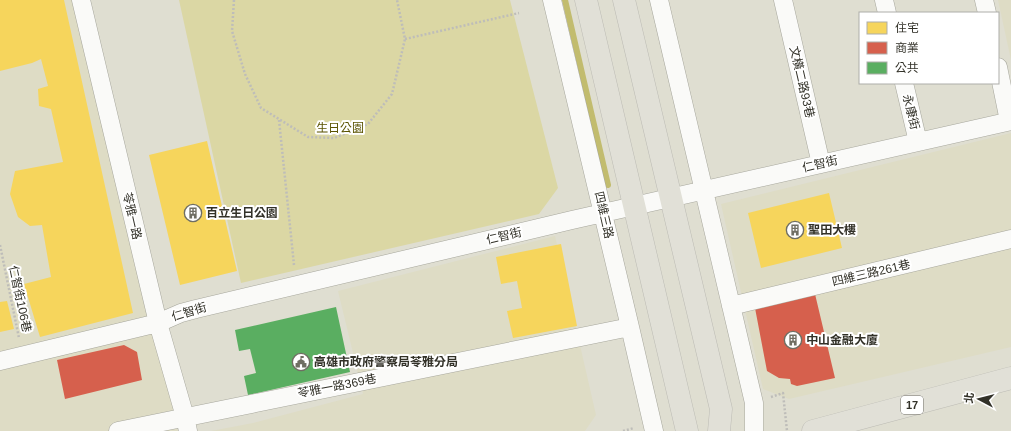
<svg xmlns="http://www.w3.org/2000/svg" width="1011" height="431" viewBox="0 0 1011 431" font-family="Arial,'Noto Sans TC',sans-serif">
<rect width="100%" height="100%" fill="#dfded1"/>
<!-- built -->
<path fill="#dedcc5" d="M0,0h84l94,431h-178z
M998,0h13v60z
M1011,133v214l-222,52 -26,-10 -42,-185z
M555,236l41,179 -11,16h-374l42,-8 110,-29 -25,-103z"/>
<!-- green -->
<path fill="#dbd7a4" d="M179,0h331l48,188 -19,26 -298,69z"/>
<!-- homes -->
<path fill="#f6d55c" d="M0,0h64l69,313 -93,24 -16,-53 27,-7 -9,-52 -12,1 -12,-9 -8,-23 5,-23 48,-9 -12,-53 -12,-3 -1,-17 10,-3 -7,-27 -9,4 -32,8z
M207,141l30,130 -57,14 -31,-130z
M829,193l13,55 -81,20 -13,-55z
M561,244l16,82 -64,12 -6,-27 15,-3 -5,-27 -16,3 -5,-27z
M7,301l7,28 -14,3v-30z"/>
<!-- shops -->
<path fill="#d6604d" d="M815,294l20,84 -38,8 -6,-2 -1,-5 -11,-1 -12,-7 -12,-63z
M124,345l13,7 5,28 -77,19 -8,-39z"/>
<!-- public -->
<path fill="#5aae61" d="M336,307l14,65 -102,23 -4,-19 12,-3 -6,-24 -11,2 -4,-21z"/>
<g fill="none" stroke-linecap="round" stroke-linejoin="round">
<!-- stream -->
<path stroke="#c2bc6e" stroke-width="6" d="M565,0l43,185"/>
<defs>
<path id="minor" d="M81,0l77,323 27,94 3,14
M552,0l78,327 24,104
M659,0l95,403v28
M783,0l38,164
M884,0l3,13
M984,0l3,13
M998,67l11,54
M904,83l14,59
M731,306l280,-67
M0,361l158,-38 23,-10 15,-4 376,-89 439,-99
M118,431l512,-104"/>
<path id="major" d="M586,0l101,431
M624,0l97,409 -2,22
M813,431l198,-53"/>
</defs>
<!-- minor casing -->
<use href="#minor" stroke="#a7a79d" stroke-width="19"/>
<!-- major casing -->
<use href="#major" stroke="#bcbbb4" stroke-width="23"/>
<!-- path -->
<path stroke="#bebdb9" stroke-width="2.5" stroke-dasharray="2 2" stroke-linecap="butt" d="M234,0l-2,31 13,43 16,34 47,29 26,1 34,-14 24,-30 13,-55 -8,-39
M405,39l114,-26
M279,120l15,145
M0,245l19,93
M771,397l12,-4 4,38
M623,431l11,-3"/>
<!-- minor -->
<use href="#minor" stroke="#fafaf8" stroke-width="18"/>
<!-- major -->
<use href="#major" stroke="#e1e0d7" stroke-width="22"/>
</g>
<!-- icons -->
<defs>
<symbol id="building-ring" viewBox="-11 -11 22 22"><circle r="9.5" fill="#fff" stroke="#6f6e63" stroke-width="1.5"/><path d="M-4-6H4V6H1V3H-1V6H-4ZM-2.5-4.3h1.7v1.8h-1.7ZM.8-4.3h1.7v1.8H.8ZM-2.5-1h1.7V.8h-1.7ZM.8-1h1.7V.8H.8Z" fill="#6f6e63"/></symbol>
<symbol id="civic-ring" viewBox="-11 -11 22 22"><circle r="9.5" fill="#fff" stroke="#6f6e63" stroke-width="1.5"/><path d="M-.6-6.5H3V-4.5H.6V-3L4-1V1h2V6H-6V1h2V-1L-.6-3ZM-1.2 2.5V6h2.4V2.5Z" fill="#6f6e63"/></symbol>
</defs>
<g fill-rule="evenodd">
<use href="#building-ring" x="183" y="203" width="20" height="20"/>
<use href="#building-ring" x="785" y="220" width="20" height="20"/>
<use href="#building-ring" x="783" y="330" width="20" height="20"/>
<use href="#civic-ring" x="291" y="352" width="20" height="20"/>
</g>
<g text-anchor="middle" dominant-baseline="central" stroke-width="4" stroke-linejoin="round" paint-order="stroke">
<!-- shield labels -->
<rect fill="#fff" stroke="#706f68" stroke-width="1" x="901" y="396" width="22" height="18" rx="3"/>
<g font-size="11" font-weight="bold" fill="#323128">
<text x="912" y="405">17</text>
</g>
<!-- street labels -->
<g font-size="12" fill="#323128" stroke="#fff">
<text transform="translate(802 82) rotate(77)">文橫二路93巷</text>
<text transform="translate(911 112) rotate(76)">永康街</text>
<text transform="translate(820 164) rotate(-13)">仁智街</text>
<text transform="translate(604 215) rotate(77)">四維三路</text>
<text transform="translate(132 216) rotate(77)">苓雅一路</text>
<text transform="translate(504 236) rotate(-13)">仁智街</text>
<text transform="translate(871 273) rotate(-13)">四維三路261巷</text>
<text transform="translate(20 299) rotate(78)">仁智街106巷</text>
<text transform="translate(189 312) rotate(-17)">仁智街</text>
<text transform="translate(337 386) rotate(-11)">苓雅一路369巷</text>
</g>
<!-- park labels -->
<g font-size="12" fill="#5a5300" stroke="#fff">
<text x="340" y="128">生日公園</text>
</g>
<!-- poi labels -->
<g font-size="12" font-weight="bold" fill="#323128" stroke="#fff" text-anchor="start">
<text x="206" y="213">百立生日公園</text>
<text x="808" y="230">聖田大樓</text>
<text x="806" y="340">中山金融大廈</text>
<text x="314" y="362">高雄市政府警察局苓雅分局</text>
</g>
</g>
<!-- legend -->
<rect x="859" y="12" width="140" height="72" fill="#ffffff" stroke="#adada9"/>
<rect x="867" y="22" width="20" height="12" fill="#f6d55c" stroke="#adada9"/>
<text x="895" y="32" font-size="12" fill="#323128">住宅</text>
<rect x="867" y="42" width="20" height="12" fill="#d6604d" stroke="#adada9"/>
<text x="895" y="52" font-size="12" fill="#323128">商業</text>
<rect x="867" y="62" width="20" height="12" fill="#5aae61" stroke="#adada9"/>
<text x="895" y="72" font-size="12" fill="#323128">公共</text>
<!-- north arrow -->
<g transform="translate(979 399) rotate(277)" stroke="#ffffff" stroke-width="3" paint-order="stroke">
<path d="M0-3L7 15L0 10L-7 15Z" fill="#323128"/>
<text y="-6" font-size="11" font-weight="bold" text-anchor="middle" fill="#323128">北</text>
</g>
</svg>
